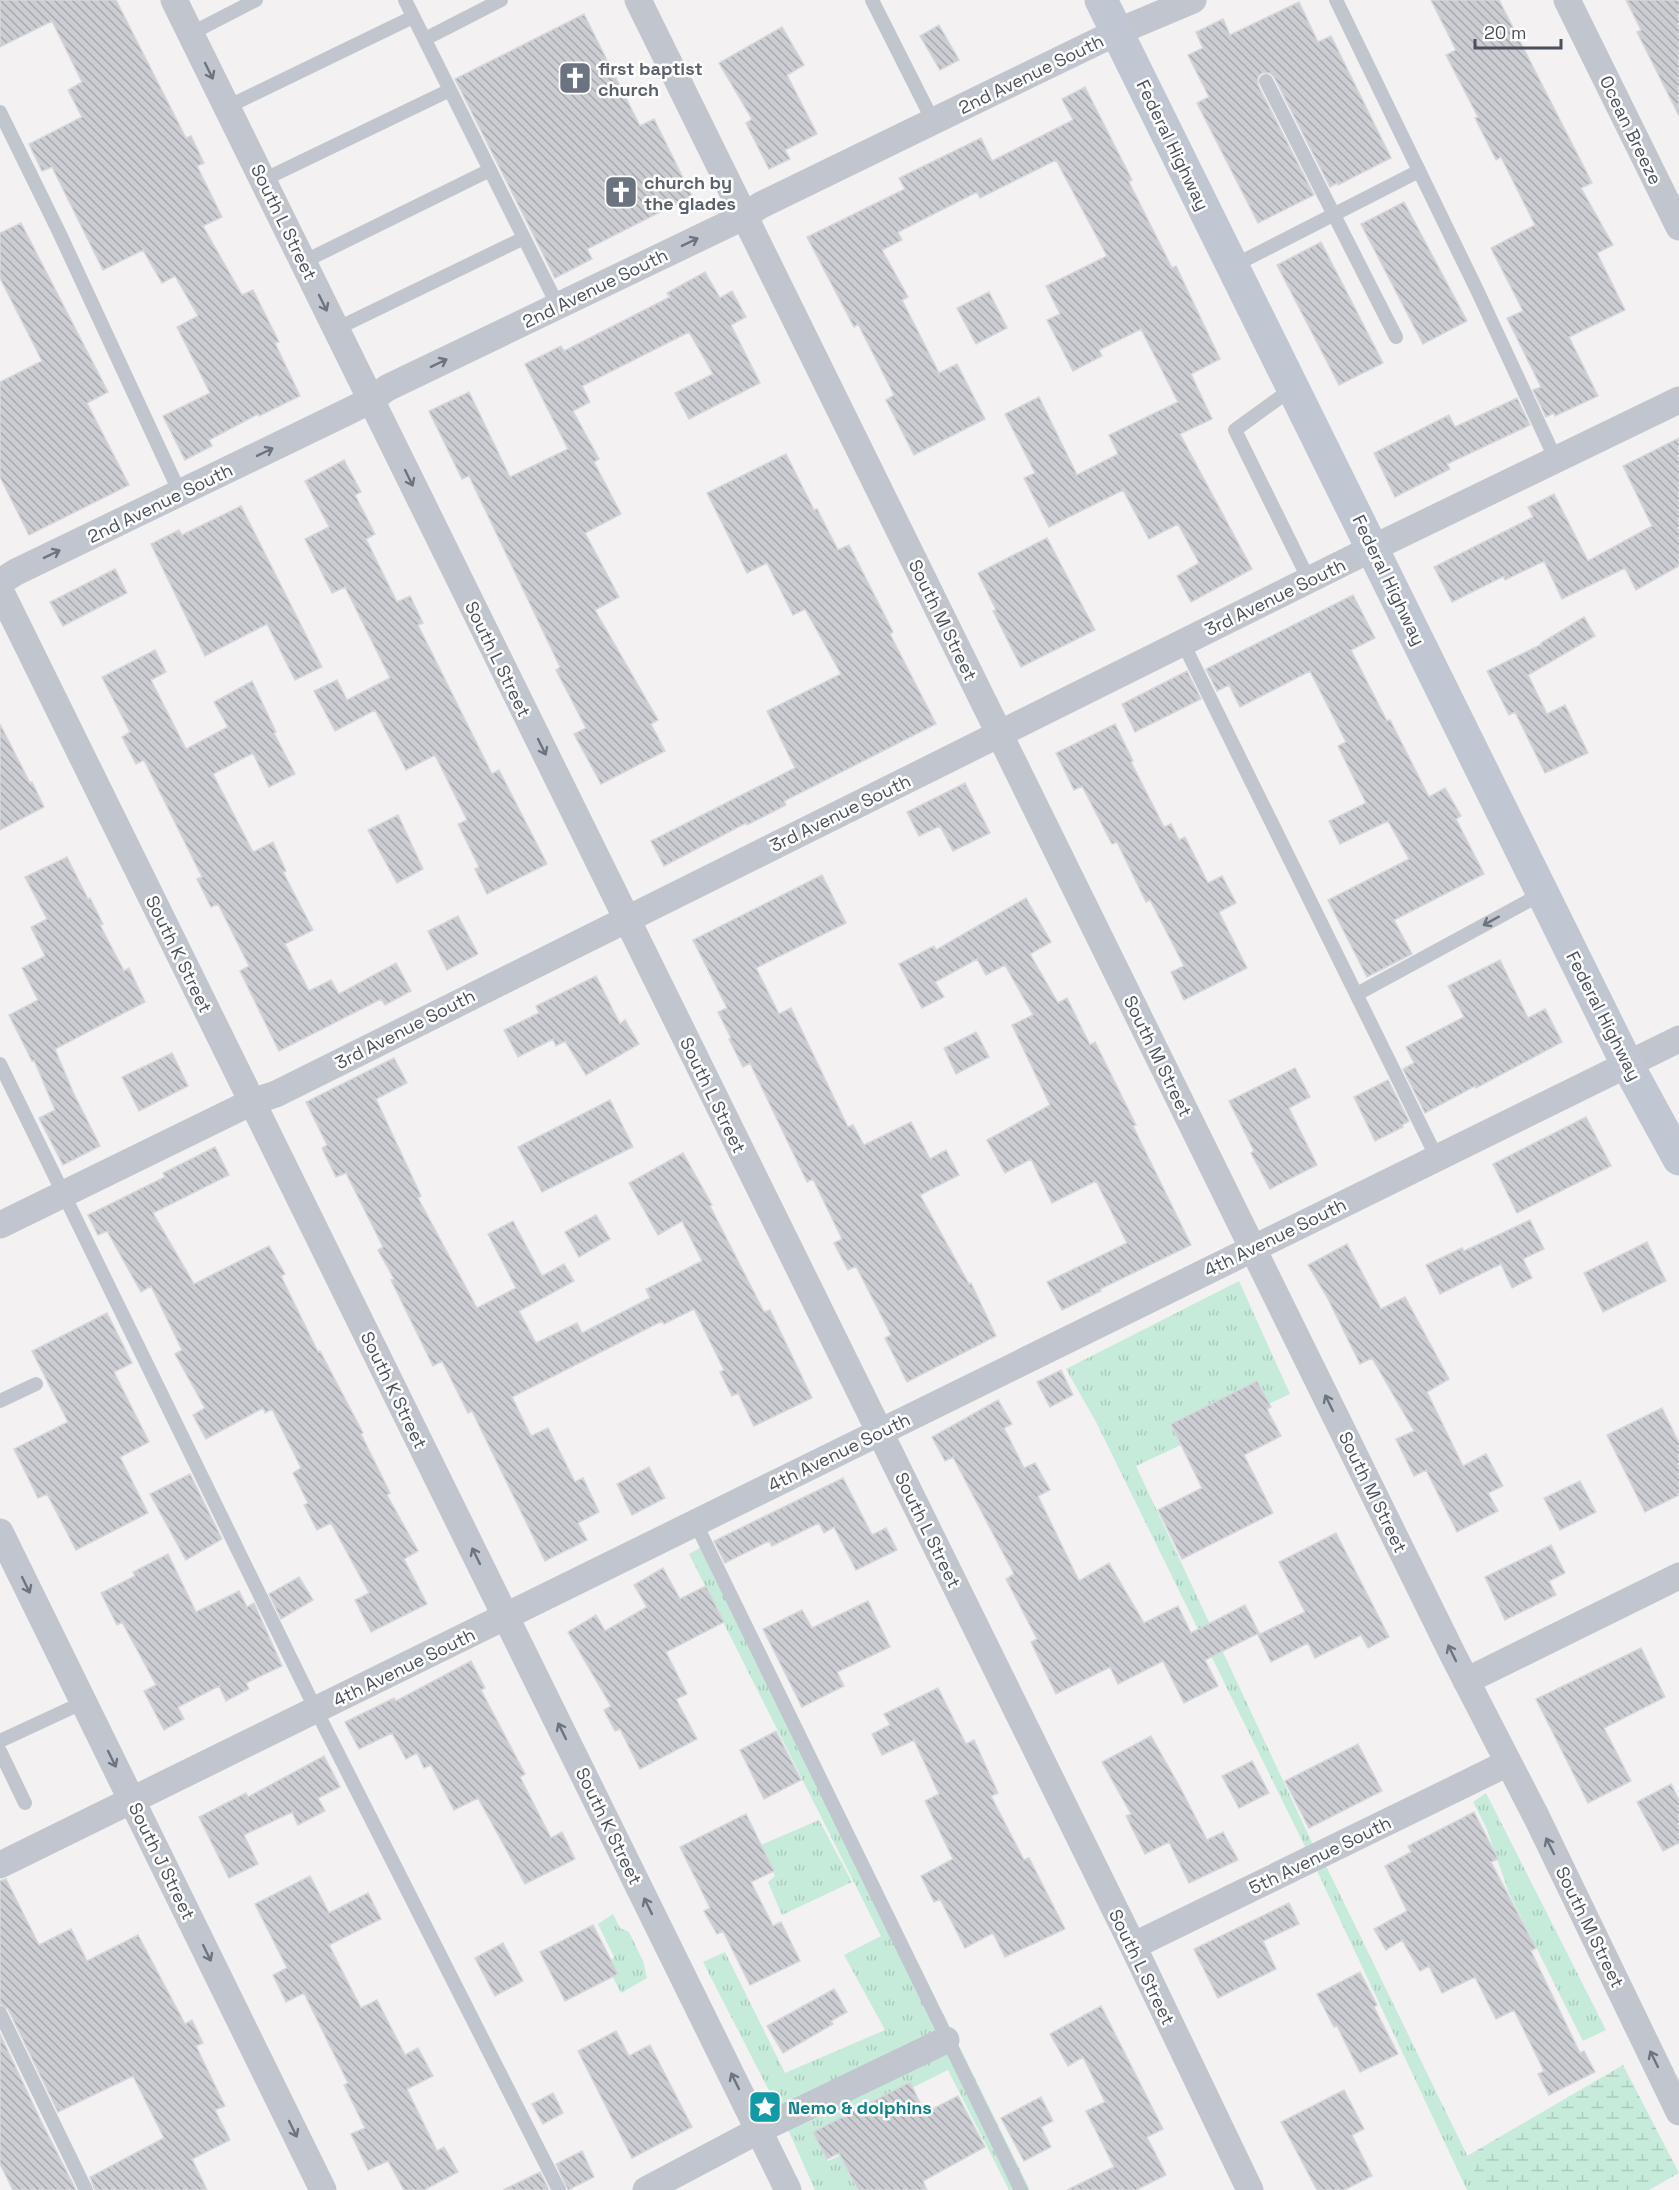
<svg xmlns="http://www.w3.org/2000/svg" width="1679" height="2190" viewBox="0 0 1679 2190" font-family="'Space Grotesk',sans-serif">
<defs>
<pattern id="grass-tufts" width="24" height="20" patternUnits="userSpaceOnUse" patternTransform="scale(1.5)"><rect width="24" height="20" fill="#c6ebda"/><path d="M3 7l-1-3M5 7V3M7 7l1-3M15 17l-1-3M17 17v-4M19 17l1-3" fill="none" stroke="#accbbe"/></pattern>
<pattern id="wetland-marsh" width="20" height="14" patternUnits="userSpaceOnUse" patternTransform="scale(1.5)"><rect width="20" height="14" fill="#c6ebda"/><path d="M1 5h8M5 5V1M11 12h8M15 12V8" fill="none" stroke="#accbbe"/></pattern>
<pattern id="building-back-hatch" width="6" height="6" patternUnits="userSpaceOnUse" patternTransform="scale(1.5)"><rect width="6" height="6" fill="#cbcdd3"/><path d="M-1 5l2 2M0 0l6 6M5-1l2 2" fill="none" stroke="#a7a9ae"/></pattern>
</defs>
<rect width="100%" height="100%" fill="#f3f1f1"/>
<!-- grass -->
<path fill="url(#grass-tufts)" d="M1239,1281l51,113 -154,72 179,383 13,21 156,320h-17l-148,-315 -223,-453 -30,-53z
M711,1542l319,648h-21l-61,-120 -133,66 13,25 96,-44 14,26 -82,47h-41l-33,-74 -79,-154 22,-10 60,121 100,-43 -41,-75 37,-19 -192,-382z
M1486,1793l120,237 -23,11 -74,-148 -23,-66 -13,-25z
M819,1820l33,62 -70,33 -14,-33 7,-6 -14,-31z
M613,1914l7,14 9,4 14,29 4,17 -26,15 -15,-29 8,-7 -16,-33z"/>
<!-- wetland -->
<path fill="url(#wetland-marsh)" d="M1623,2065l56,108 -30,17h-165l-17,-34z"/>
<!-- building -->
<path fill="url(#building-back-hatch)" stroke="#d6d7db" stroke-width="1.5" d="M0,0h116l70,138 5,-2 13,27 -7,3 25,51 -19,9 39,69 11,-5 26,52 -4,1 25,53 -41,20 -1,-2 -49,26 3,6 -27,14 -22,-44 47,-23 -33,-66 21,-11 -23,-40 -13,7 -19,-33 -40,20 -51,-103 -10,4 -13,-27 53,-27 -14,-27 14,-8 -30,-61 -52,26z
M1431,0h68l93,183 -11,5 32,57 -16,8 28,57 -56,27 29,59 -43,20 -1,-3 -8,4 -13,-27 8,-3 -34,-69 16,-7 -32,-63 44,-23 -34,-68 -5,3 -21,-42 3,-1 -32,-62 10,-5z
M1626,0h53v116l-42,-84 4,-2z
M1299,2l19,40 13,-6 60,122 -53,27 -1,-2 -7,4 -56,-110 -4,-4h-8l-4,4v8l56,110 -56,28 -61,-120 12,-6 -21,-42 15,-7 -7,-16 27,-13 7,16z
M584,14l56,112 14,-7 38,77 -105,53 5,10 -37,19 -100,-199z
M939,25l20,35 -19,10 -20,-34z
M782,27l22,38 -17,10 30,59 -32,16 5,9 -21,10 -23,-46 6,-4 -33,-56z
M1085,87l47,93 -3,2 43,86 4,-2 44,93 -29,15 21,45 -32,15 72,135 -61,33 -14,-26 22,-13 -21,-39 -29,15 -26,-49 -74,37 -25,-49 11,-5 -30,-59 34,-17 38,78 41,-21 -9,-19 69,-33 -37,-73 -42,21 3,6 -29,15 -26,-51 13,-6 -14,-28 61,-30 -51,-96 -76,38 -3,-6 -79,40 4,8 -20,10 26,47 -6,3 37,73 18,-9 28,55 -71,36 -28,-55 8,-5 -36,-71 -4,3 -47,-90 98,-48 -6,-11 82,-40 11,23 81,-41 -11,-21z
M1404,202l63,119 -44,23 -62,-120z
M21,223l87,169 -21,11 42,82 -100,50 -29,-58v-95l42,-21 -42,-83v-45z
M1321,242l62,121 -44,22 -62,-120z
M705,272l15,26 12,-7 14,26 -15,8 29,58 -71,36 -14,-26 38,-19 -24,-42 -107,54 8,16 -17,9 26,48 -5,3 27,52 -36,19 34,64 -24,13 63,110 -7,4 14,27 -64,33 -27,-50 12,-6 -30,-58 4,-3 -91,-191 -7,3 -33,-68 40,-19 41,85 58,-28 -43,-85 36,-18 3,5 106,-54 -3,-4z
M989,292l18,36 -31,16 -19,-36z
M1517,398l13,27 -83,39 3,5 -55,28 -21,-44 75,-38 6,12z
M1679,438v128l-43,24 -11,-22 -63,31 -18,-38 -39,19 -1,-4 -52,26 -18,-35 99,-50 -5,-10 26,-13 34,67 64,-35 -29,-60z
M786,454l28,56 3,-1 21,41 11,-5 44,87 -3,2 46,90 -152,77 2,4 -39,20 -1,-2 -82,43 -13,-25 144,-73 -28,-57 74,-37 -36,-65 -12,6 -26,-52 -20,10 -40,-80z
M344,460l17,32 -6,3 20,39 -9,5 31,63 13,-6 13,27 -5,2 74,149 7,-4 48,94 -60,30 -12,-25 4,-2 -21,-43 9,-4 -32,-65 -29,15 -31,-60 -40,21 -21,-40 23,-11 10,20 43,-22 -45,-91 -13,6 -27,-54 24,-12 -24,-46z
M241,506l81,161 -27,13 -28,-56 -62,32 -54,-112 28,-14 3,5z
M1047,538l48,92 -74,37 -28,-56 3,-1 -18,-37z
M115,569l12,24 -64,33 -13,-24z
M1353,595l22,43 -24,12 36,71 3,-1 39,77 16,-9 16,28 -5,3 28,55 -90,46 18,34 -45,23 -39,-77 81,-41 -21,-38 -48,23 -11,-23 37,-18 -28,-57 8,-4 -36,-71 -70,36 -11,-22 -12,6 -11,-22z
M1584,617l11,19 -67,39 19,39 18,-9 23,48 -43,20 -30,-61 -6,3 -22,-44 55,-27 -1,-1z
M155,650l11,22 -15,8 35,69 42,-22 -14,-25 38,-21 24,51 -2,1 21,41 -26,13 -16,-34 -40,21 40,78 20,-10 13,29 -3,1 30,58 -28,14 24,47 22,-11 8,14 57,-31 15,28 -26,14 -4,-6 -102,52 -39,-80 9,-5 -31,-62 -7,3 -14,-28 5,-2 -58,-117 -8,4 -14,-27 8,-5 -28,-55z
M1187,671l14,28 -66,33 -13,-28z
M0,724l30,59 2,-1 12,25 -44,23z
M1115,724l18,37 -2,1 33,65 7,-3 8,16 6,-3 23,46 14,-7 14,27 -17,9 28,56 -63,32 -13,-28 13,-6 -34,-66 -4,2 -29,-60 -5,2 -30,-58 -8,4 -18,-37z
M965,783l25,50 -37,18 -13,-25 -21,10 -12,-24z
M398,815l25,54 -26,14 -29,-53z
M67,857l21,42 2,-1 13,26 -3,1 24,46 5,-3 16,34 -90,47 18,43 27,54 -37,19 -24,-47 16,-8 -21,-50 -2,1 -23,-46 29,-15 -16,-32 23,-12 -14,-29 16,-8 -22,-42z
M822,875l24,48 -90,45 23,46 12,-6 57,119 5,-2 11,20 47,-23 19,37 16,-9 13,25 -39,20 49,89 2,-1 25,53 -89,46 -22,-44 6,-3 -35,-69 -8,4 -14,-27 8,-4 -29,-60 -6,3 -57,-119 -7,4 -14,-28 2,-1 -13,-26 9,-4 -34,-68z
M1026,898l25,44 -21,12 28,49 9,-5 23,47 5,-3 41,83 -3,1 58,119 -91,44 1,2 -39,19 -15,-28 80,-39 -31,-62 -44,22 -21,-44 -26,14 -18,-33 63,-35 -38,-80 21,-10 -28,-50 -19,10 -9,-16 -42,23 9,15 -22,11 -23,-44 35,-18 2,4z
M458,916l20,38 -31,16 -19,-39z
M1500,960l28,58 17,-9 17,33 -86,46 -1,-2 -50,27 -22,-44 11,-6 -8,-16 58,-30 -16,-31z
M596,976l24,48 5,-4 14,24 -53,31 -21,-34 -9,5 -3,-7 -35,18 -14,-27 35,-17 -3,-7z
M976,1032l13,25 -33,17 -12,-26z
M172,1053l16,33 -49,25 -17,-34z
M394,1058l13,25 -31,16 45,97 -3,2 59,110 39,-20 -28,-54 25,-13 29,55 22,-12 10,17 -55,30 17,32 41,-20 5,10 68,-35 -4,-9 56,-28 -20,-40 -24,14 -29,-52 54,-30 29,52 -2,1 54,106 6,-2 42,88 -58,28 -16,-33 -6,3 -12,-24 4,-2 -30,-61 -30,15 -2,-3 -150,76 19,39 17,-8 27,54 8,-4 16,34 -21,11 9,17 -42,21 -73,-150 -4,2 -26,-52 -9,5 -42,-86 3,-1 -16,-29 5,-3 -37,-74 -10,4 -14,-29 5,-3 -21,-43z
M1295,1068l15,29 -21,11 28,57 -47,24 -19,-36 3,-2 -25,-50z
M1388,1080l21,41 -7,4 1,2 -28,14 -21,-44z
M610,1100l23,47 -91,45 -24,-45z
M1586,1117l25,49 -94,47 -24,-49z
M215,1147l14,28 -76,38 41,71 75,-38 16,28 -4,2 37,76 2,-1 43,82 -2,1 29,59 -3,2 31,56 -14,8 23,45 -56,28 -16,-32 14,-7 -38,-70 -14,7 -13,-25 4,-2 -15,-30 8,-5 -29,-59 -7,4 -2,-5 -57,31 -13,-24 12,-7 -30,-54 7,-4 -31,-64 -10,6 -34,-61 -9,4 -10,-20 77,-38 -2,-4z
M596,1215l14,24 -31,18 -14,-25z
M1530,1220l14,29 -21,10 9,19 -20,10 -11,-24 -61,30 -14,-29 36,-17 2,3z
M1647,1242l19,39 -63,31 -19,-39z
M1347,1244l34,65 24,-12 44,82 -22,13 36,74 23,-12 17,32 -15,7 10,18 -41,21 -31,-62 -12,6 -18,-37 18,-8 -42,-73 -12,6 -33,-67 -19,-32z
M107,1313l25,50 -18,9 35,70 -29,15 28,56 -72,37 -29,-56 -9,4 -24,-49 54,-27 -36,-71z
M1061,1370l12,25 -23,12 -13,-25z
M1257,1381l14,26 -4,2 14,27 -37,19 29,58 -91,46 -24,-49 44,-22 -31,-64z
M998,1400l14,24 -8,4 20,40 11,-5 15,27 -12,6 41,85 30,-18 35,60 34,-17 13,27 54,-28 14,28 -54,27 13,26 -34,17 -21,-42 -45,23 -8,-17 -54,27 -25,-52 6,-3 -31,-60 8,-5 -61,-117 -8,4 -13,-24z
M1662,1408l17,35v52l-34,17 -38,-77z
M649,1467l16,31 -33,17 -15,-31z
M190,1474l32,65 -36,21 -36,-66z
M843,1478l29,57 14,-7 11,22 -41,20 -22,-43 -10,6 -5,-10 -47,23 -3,-5 -44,22 -11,-22z
M1580,1481l16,31 -36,18 -16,-32z
M1336,1533l53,104 -21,11 -7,-13 -46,23 -7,-15 -37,19 -13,-27 47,-23 -26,-50z
M1551,1545l14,28 -16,8 7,14 -51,25 -20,-43z
M168,1554l28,58 43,-21 8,16 7,-4 28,63 -36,17 3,6 -23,12 -7,-15 -41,21 6,12 -20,11 -20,-39 12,-6 -34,-63 -5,3 -16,-32 34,-17 -2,-4z
M663,1568l17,31 26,-13 18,36 -58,30 21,42 -11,5 21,40 -57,30 -20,-40 -5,2 -11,-21 7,-4 -43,-74 28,-17 9,16 42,-24 -13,-22z
M299,1577l14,23 -32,19 -12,-25z
M868,1601l22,46 -53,25 7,14 -42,21 -39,-78 39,-19 10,18z
M1641,1648l24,49 -61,31 27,53 -43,22 -52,-104z
M471,1661l14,27 -4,2 44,84 -5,3 31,61 11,-6 13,27 -50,25 -47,-86 -24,12 -23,-45 -7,3 -7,-15 -11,6 -14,-26 -33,16 -14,-27 49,-24 2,3z
M938,1688l28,56 8,-4 24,53 -7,3 33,64 5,-2 36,71 -60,28 -12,-24 -28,15 -25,-49 -6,3 -13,-26 32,-17 -28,-58 14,-7 -25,-54 -32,15 -10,-21 18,-9 -6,-11z
M776,1731l25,49 -37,19 -24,-49z
M1151,1736l30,53 26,51 16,-8 15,28 -49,23 -20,-41 -24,12 -19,-38 5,-2 -29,-52z
M1358,1744l24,47 -73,37 -24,-47z
M324,1756l16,31 -22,11 7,13 -27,14 -6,-13 -48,23 14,29 -29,14 -30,-61 47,-24 2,4z
M1252,1761l17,32 -30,15 -17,-32z
M1671,1784l8,16v43l-16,8 -26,-49z
M1474,1812l24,47 -7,3 45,86 -5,3 49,102 4,-2 11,21 -46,23 -11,-21 6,-3 -30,-61 -18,9 -21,-42 -33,16 -13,-27 -9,5 -18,-31 -16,10 -12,-21 33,-18 -22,-45 26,-14 -3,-6z
M746,1814l28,57 -23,11 22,44 8,-4 19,39 -50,24 -27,-54 -6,3 -13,-23 6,-3 -30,-61z
M310,1876l19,37 39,-20 13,26 -52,26 32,63 16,-8 28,55 13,-7 15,28 -26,13 30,62 7,-4 14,25 -34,18h-20l-16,-29 -20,9 -17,-36 14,-6 -21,-43 4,-2 -44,-90 -18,9 -13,-27 14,-7 -32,-64z
M6,1879l33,66 32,-16 16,32 51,-26 47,89 7,-4 11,23 -7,3 29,60 -10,4 15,30 -38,19 15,31h-112l-5,-13 74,-39 -31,-62 -75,36 -50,-103 -8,-5v-123z
M1289,1903l10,21 -36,17 13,28 -58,29 -24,-49z
M593,1925l25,49 -53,27 -25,-49z
M503,1943l20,38 -28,15 -20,-38z
M1360,1972l17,33 -3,2 24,47 -38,18 -23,-46 -3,1 -17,-33z
M834,1989l13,23 -16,9 2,3 -50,29 -16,-27z
M1101,2006l62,123 -16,8 19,38 -30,15h-69l47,-23 -28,-56 19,-9 -22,-45 -15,9 -18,-32z
M616,2031l13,25 21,-11 42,82 -60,31 -54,-107z
M0,2034l41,87 35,69h-63l-13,-26z
M910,2082l15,31 33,-17 27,51 -62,34 4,9h-69l-19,-37 -12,6 -14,-27z
M1344,2090l20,39 -12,6 20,41 -28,14h-27l-36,-68z
M553,2093l10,20 -20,11 -11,-20z
M1041,2097l12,24 -12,6 10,20 -27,14 -23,-43z
M582,2151l12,26 -26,13 -12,-26z
M540,2172l9,18h-46z"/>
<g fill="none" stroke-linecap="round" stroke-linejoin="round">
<!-- service -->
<path stroke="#c1c6ce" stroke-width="14" d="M405,0l153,306
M872,0l61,121
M1336,0l141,290 79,170
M190,34l66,-34
M425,39l76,-39
M1266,81l130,256
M227,107l186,-90
M0,112l59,120 121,261
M263,180l187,-90
M303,262l187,-92
M1233,266l186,-95
M336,329l188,-91
M1293,388l-58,42 74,150
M1183,643l254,515
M1357,994l186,-101
M0,1064l316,646 243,480
M0,1401l36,-17
M695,1522l326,668
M0,1741l84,-39
M0,1751l25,52
M0,2013l86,177"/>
<!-- minor -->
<path stroke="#c1c6ce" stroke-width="27" d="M174,0l959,1946 117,244
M638,0l814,1653 85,165 142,294
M1567,0l112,227
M0,582l16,-10 333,-161 22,-11 16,-12 356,-171 18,-12 356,-173 76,-32
M0,590l788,1600
M0,1225l252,-123 24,-8 1097,-546 306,-148
M0,1532l323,658
M1466,1681l213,-105
M0,1865l1679,-826
M1133,1946l375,-183
M646,2190l119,-63 181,-87"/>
<!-- secondary -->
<path stroke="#c1c7d2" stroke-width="33" d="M1101,0l526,1064 52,95"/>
</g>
<!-- one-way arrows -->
<defs><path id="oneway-shaft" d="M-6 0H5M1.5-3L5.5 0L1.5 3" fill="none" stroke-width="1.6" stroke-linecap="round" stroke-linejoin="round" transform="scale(1.5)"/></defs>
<g stroke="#6e747e">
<use href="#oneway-shaft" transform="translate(209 71) rotate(64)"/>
<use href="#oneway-shaft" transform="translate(690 242) rotate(-26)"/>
<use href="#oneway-shaft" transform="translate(323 303) rotate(64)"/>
<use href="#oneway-shaft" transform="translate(439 363) rotate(-26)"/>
<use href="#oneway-shaft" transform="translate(265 452) rotate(-26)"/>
<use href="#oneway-shaft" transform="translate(409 478) rotate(64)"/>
<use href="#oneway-shaft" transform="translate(52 554) rotate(-26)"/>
<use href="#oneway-shaft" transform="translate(542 747) rotate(64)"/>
<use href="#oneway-shaft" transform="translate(1491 921) rotate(151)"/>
<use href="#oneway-shaft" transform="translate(1329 1403) rotate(-116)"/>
<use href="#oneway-shaft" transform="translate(476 1556) rotate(-116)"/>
<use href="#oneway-shaft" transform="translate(26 1585) rotate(64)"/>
<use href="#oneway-shaft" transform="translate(1452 1653) rotate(-116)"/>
<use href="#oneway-shaft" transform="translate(562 1731) rotate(-116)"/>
<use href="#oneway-shaft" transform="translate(112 1759) rotate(64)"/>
<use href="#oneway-shaft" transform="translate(1550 1846) rotate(-116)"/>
<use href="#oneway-shaft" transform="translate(648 1906) rotate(-116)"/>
<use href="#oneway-shaft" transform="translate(207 1953) rotate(64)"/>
<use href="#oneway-shaft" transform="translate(1654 2059) rotate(-116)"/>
<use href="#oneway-shaft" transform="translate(735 2081) rotate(-116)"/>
<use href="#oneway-shaft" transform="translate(293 2129) rotate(64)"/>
</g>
<!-- icons -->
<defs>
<symbol id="church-square" viewBox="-11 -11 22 22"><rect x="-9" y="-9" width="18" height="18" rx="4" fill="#6b7280" stroke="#fff"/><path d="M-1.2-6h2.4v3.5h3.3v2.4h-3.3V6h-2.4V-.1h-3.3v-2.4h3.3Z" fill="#fff"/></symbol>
<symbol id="sight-square" viewBox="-11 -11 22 22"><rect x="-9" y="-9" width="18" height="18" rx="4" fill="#0f9aa8" stroke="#fff"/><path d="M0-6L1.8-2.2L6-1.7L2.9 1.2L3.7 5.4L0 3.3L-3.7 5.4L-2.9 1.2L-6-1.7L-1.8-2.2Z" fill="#fff"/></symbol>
</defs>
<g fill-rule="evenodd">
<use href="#church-square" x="556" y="59" width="38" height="38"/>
<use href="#church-square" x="602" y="173" width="38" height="38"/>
<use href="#sight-square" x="746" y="2088" width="38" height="38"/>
</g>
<g text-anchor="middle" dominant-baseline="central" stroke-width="5" stroke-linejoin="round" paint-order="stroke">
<!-- worship labels -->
<g font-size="18" font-weight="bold" fill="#5b616d" stroke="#fff" text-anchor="start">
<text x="598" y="68">first baptist<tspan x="598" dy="21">church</tspan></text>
<text x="644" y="182">church by<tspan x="644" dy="21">the glades</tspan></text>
</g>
<!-- street labels -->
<g font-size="18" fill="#4b515c" stroke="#fff">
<text transform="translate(1031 74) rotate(-26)">2nd Avenue South</text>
<text transform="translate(1631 130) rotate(64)">Ocean Breeze</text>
<text transform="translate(1173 145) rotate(64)">Federal Highway</text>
<text transform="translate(284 222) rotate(64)">South L Street</text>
<text transform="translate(595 288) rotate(-26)">2nd Avenue South</text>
<text transform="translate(160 503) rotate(-26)">2nd Avenue South</text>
<text transform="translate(1389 580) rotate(64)">Federal Highway</text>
<text transform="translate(1275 597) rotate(-26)">3rd Avenue South</text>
<text transform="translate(943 620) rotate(64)">South M Street</text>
<text transform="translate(498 659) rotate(64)">South L Street</text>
<text transform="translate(840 813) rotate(-26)">3rd Avenue South</text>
<text transform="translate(179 954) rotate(64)">South K Street</text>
<text transform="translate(1604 1016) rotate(63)">Federal Highway</text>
<text transform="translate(405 1029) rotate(-27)">3rd Avenue South</text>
<text transform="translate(1158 1056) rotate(64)">South M Street</text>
<text transform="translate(713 1095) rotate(64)">South L Street</text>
<text transform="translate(1275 1237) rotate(-26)">4th Avenue South</text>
<text transform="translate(394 1390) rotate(64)">South K Street</text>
<text transform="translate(839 1452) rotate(-26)">4th Avenue South</text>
<text transform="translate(1373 1492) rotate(64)">South M Street</text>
<text transform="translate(928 1530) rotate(64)">South L Street</text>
<text transform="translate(404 1667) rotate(-26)">4th Avenue South</text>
<text transform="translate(609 1826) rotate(64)">South K Street</text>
<text transform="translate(1320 1855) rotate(-26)">5th Avenue South</text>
<text transform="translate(162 1861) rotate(64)">South J Street</text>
<text transform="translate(1590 1927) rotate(64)">South M Street</text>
<text transform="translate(1142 1967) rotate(64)">South L Street</text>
</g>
<!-- culture labels -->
<g font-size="18" font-weight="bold" fill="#0d838f" stroke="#fff" text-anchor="start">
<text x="788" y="2107">Nemo &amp; dolphins</text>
</g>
</g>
<!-- scale -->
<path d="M1475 39v9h86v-9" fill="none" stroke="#4b515c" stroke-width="3"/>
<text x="1484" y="39" font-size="18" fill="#4b515c" stroke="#ffffff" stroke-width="4.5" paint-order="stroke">20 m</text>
</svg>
